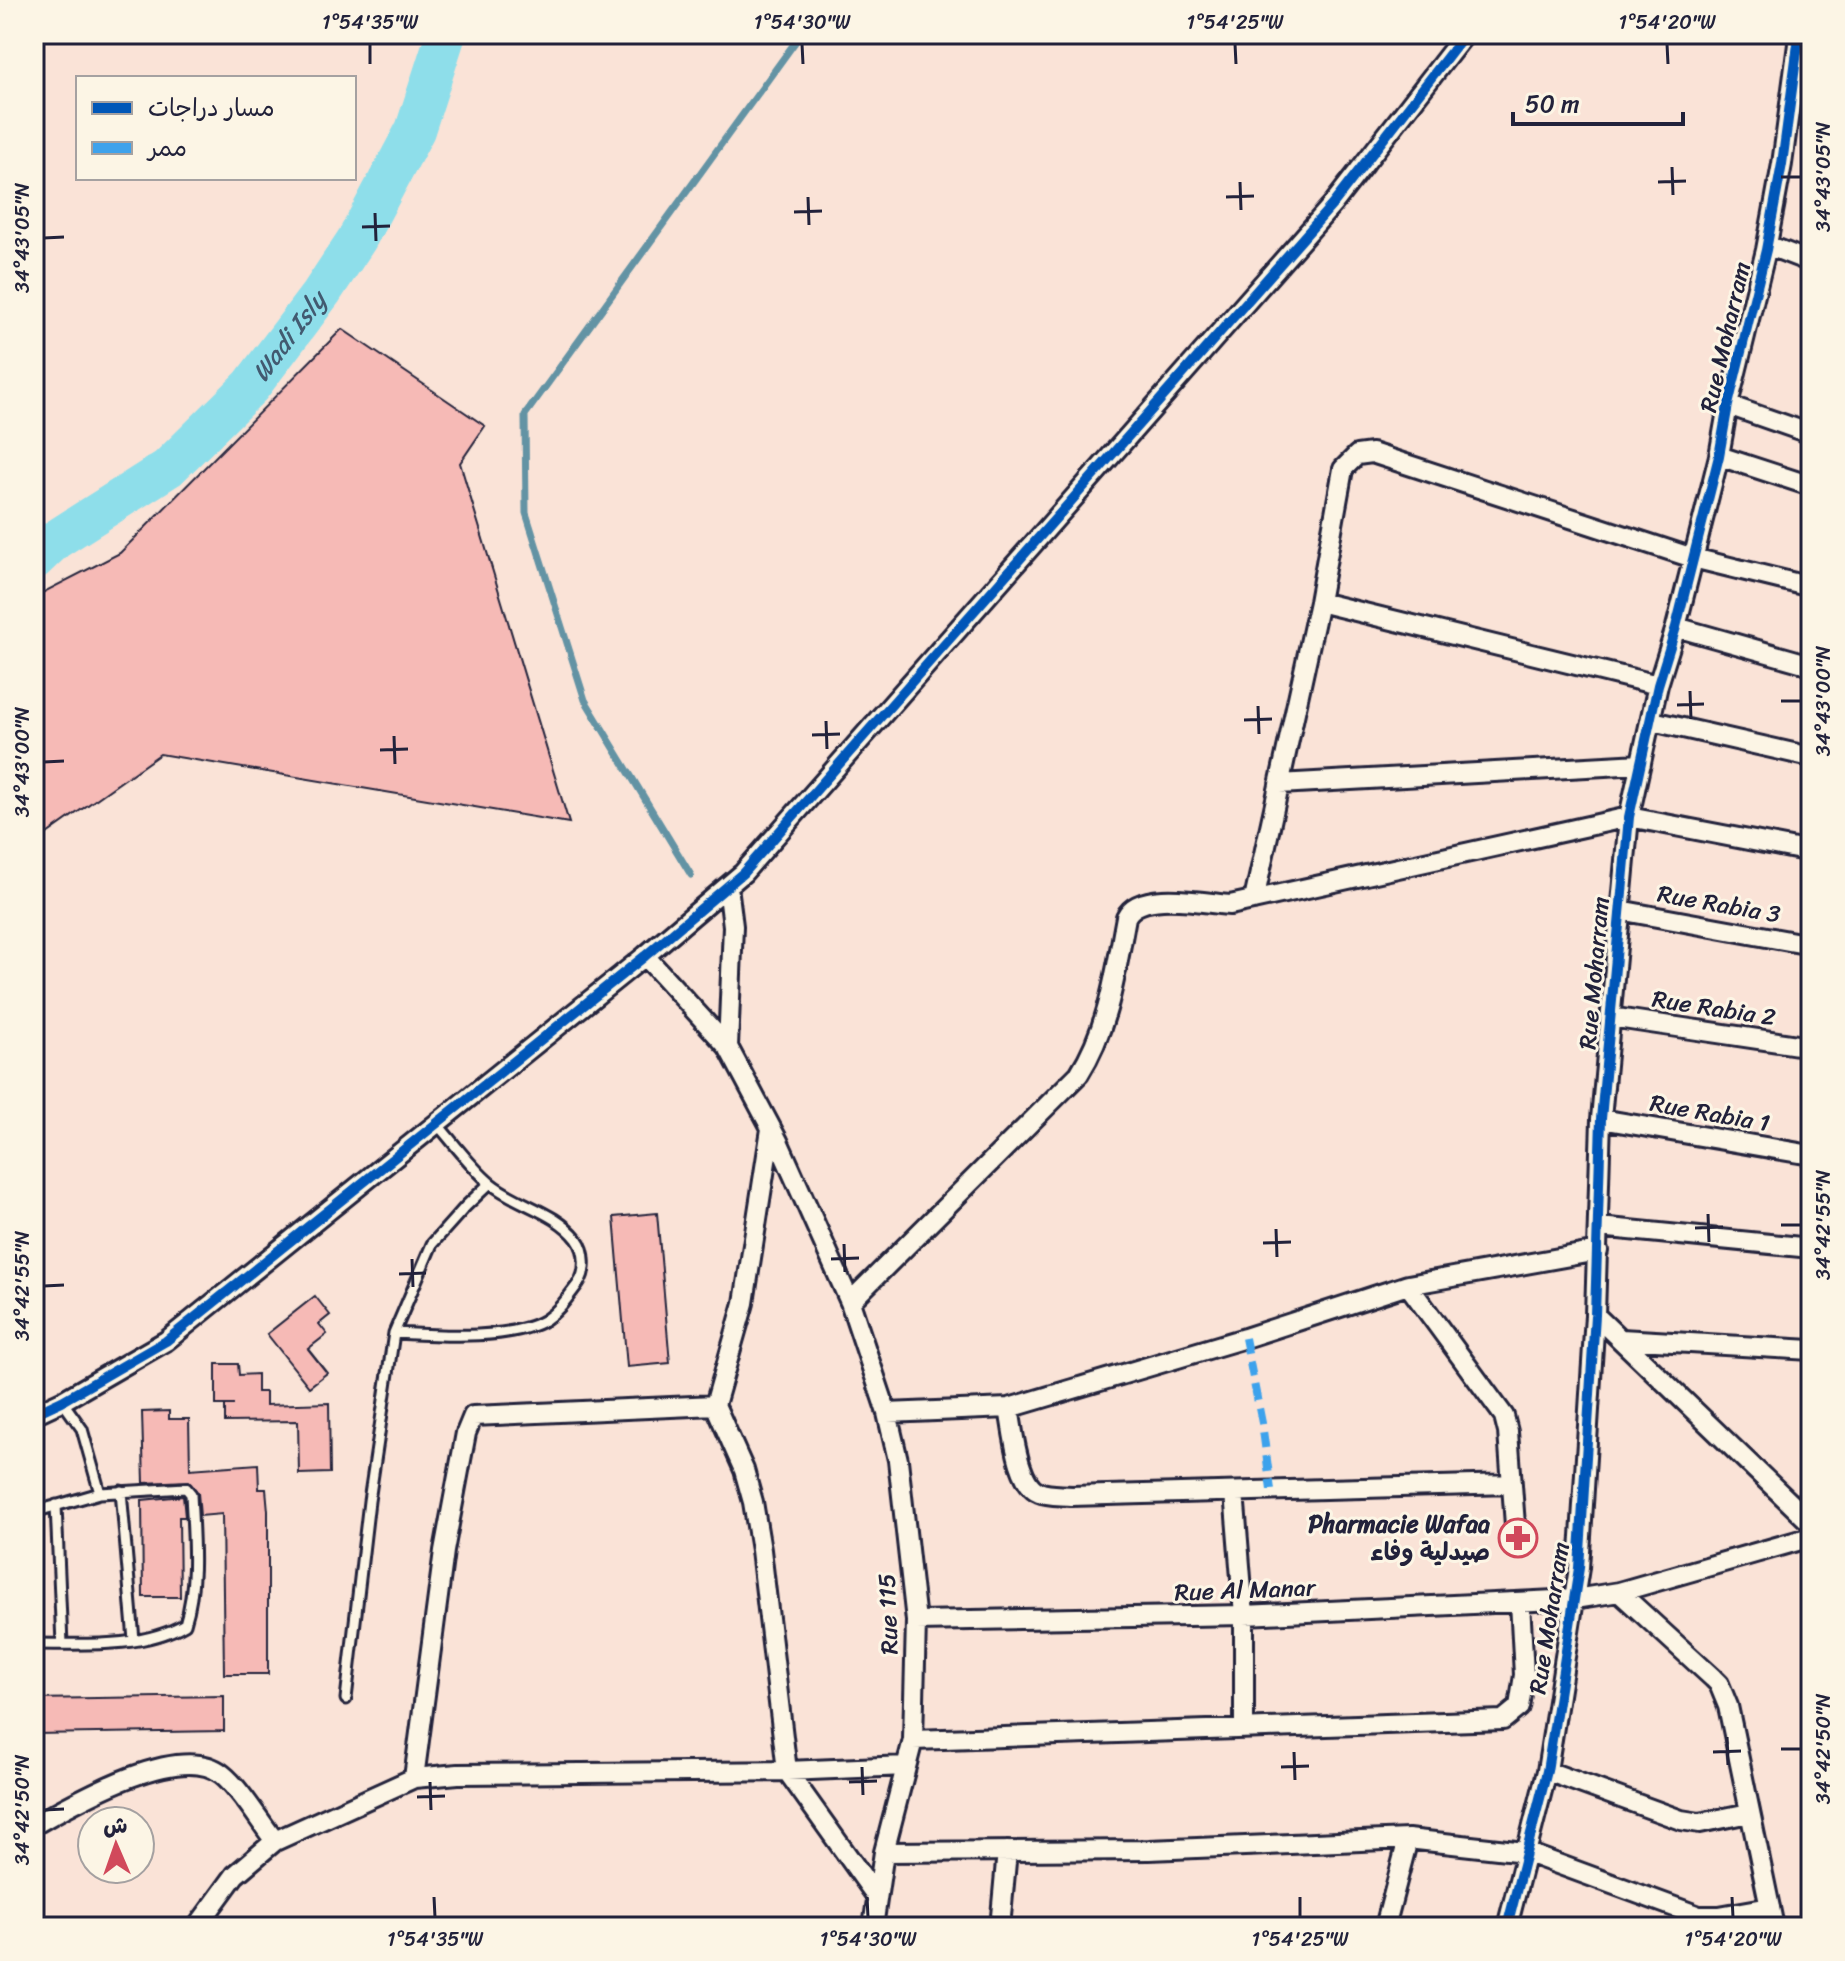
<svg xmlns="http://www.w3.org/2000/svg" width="1845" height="1961" viewBox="0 0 1845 1961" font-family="Sriracha,'Playpen Sans Arabic',sans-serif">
<rect width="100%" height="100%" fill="#fae3d7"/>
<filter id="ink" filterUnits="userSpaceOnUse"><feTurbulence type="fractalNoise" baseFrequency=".0125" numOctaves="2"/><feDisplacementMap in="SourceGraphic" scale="16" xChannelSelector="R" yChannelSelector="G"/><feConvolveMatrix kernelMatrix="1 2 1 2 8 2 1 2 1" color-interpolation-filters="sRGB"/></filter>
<g filter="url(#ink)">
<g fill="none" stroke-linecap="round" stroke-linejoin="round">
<!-- stream -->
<path stroke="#6393a4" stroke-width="7" d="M691,875l-106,-175 -59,-187 -1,-98 276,-381"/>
<!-- river -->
<path stroke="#8edeea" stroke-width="40" id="s1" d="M34,560l21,-20 113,-72 83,-82 71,-94 35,-53 58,-109 31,-96"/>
</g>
<!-- building -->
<path fill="#f6bab6" stroke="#22223b" stroke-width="2" d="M342,329l143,97 -25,37 109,360 -409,-69 -126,89v-246l86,-44z
M657,1213l13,150 -43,4 -13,-150z
M315,1296l15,19 -11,9 8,10 -19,15 19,24 -18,14 -42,-53z
M216,1364h22l1,11 18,-1v18h9v13l63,-2 1,70 -31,1 -1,-53 -73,1v-17h9h-18z
M169,1411v8h20l1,50 68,-5 1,25h7l2,22v163h-44l-2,-160 -22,2 -2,-23 -10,-12 -44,2 -2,-71z
M183,1496l2,21h-6l1,80h-37l-1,-97z
M224,1696v35l-190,3v-35z"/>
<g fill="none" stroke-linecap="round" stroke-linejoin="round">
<defs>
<path id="lane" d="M394,1333c40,2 116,8 151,-13 14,-9 23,-23 33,-36 9,-12 8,-33 -1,-45 -22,-28 -60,-34 -87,-56 -20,-17 -36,-40 -53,-59
M62,1401l20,28 18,64
M121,1491l13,149
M56,1505l6,139
M34,1512l66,-19 86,-5 5,6c2,43 7,89 -6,130 -43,25 -103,20 -151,20
M346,1699l23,-198 25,-168 38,-89 34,-38 24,-23"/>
<path id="street" d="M1767,245l44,17
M1728,405l83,29
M1719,456l92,30
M1319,602l339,83
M1676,627l135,38
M1652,721l159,36
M1279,784l362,-20
M728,886l5,40 -5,121
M1254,900l65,-298 24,-133 14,-14 15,-2 321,105 118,29
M1619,910l192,35
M645,956l83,91 50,94 72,161 37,111 11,47 18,161 -3,119 -29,112 -11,75
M1610,1017l201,30
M1601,1119l210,36
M771,1129l-27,174 -29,102 29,65 9,32 8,48 26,221 90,126
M1599,1227l212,21
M1408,1285l96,131 4,16 7,93
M850,1302l229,-228c30,-47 37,-104 47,-157 13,-28 78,-14 104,-12l399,-88 182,35
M1595,1315l216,208
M1621,1339l190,11
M1009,1408c4,21 8,75 30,84 9,4 22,3 32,4l441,-12
M887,1413l122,-5 236,-70 163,-53 190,-34
M34,1414l28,-13 104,-60 479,-385 98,-83 590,-669 132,-170
M1234,1492l10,123v112
M1619,1592l94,86 6,6 9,22 46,221
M916,1621l328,-6 331,-16 44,-7 192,-55
M913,1740l590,-20 16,-13 5,-32 -4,-73
M1547,1771l134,49 19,3 49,-10
M414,1778l30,-227 22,-118 7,-17 242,-11
M34,1825c39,-22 146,-85 188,-51 18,14 38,48 53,67l139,-63 44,-4 329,-3 119,-5
M884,1852l265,-2 259,-11 117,13 174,64h20l51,-9
M197,1927l38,-52 40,-34
M1000,1927l7,-76
M1385,1927l23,-88
M1507,1927l40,-156 32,-203 16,-253 6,-196 28,-302 29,-132 18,-58 43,-171 9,-51 38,-155 16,-86 16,-120 -1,-10"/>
</defs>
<!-- lane casing -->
<use href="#lane" stroke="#22223b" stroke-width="15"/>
<!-- street casing -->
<use href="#street" stroke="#22223b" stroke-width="24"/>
<!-- lane -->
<use href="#lane" stroke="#fcf5e5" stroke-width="9"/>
<!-- street -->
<use href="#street" stroke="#fcf5e5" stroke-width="18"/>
<!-- quiet -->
<path stroke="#3ea2ec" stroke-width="8" stroke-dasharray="16 8" stroke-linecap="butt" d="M1245,1338l17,85 9,67"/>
<defs>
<path id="cycleway" d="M34,1414l28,-13 104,-60 479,-385 98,-83 590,-669 132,-170
M1507,1927l40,-156 32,-203 16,-253 6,-196 28,-302 29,-132 18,-58 43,-171 9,-51 38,-155 16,-86 16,-120 -1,-10"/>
</defs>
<!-- cycleway casing -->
<use href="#cycleway" stroke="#fcf5e5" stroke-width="15"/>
<!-- cycleway -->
<use href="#cycleway" stroke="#0057b8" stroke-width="10"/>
</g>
</g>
<!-- ticks -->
<path fill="none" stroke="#22223b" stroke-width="3" d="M370,44v20M802,44l1,20M1235,44l1,20M1667,44l1,20M1672,167l1,28M1781,177h20M1240,182l1,28M1658,182l28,-1M808,197l1,28M1226,197l28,-1M794,212l28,-1M375,213l1,28M362,227l28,-1M44,238l20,-1M1690,691l1,28M1781,701h20M1677,705l27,-1M1258,706l1,28M1244,720l28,-1M826,721l1,28M812,735l28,-1M394,736l1,28M380,750l28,-1M44,762l20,-1M1708,1214l1,28M1781,1225h20M1695,1228l28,-1M1276,1229l1,28M1263,1243l28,-1M844,1244l1,28M412,1259l1,28M831,1259l28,-1M399,1274l27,-1M44,1286l20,-1M1727,1737l1,28M1781,1749h20M1294,1752l1,28M1713,1752l28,-1M862,1767l1,28M1281,1767l28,-1M430,1782l1,28M849,1782l28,-1M417,1797l28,-1M44,1810l20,-1M434,1897l1,20M867,1897l1,20M1300,1897v20M1732,1897l1,20"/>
<!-- icons -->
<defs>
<symbol id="pharmacy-ring" viewBox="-11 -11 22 22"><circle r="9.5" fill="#fcf5e5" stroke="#d1495b" stroke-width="1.5"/><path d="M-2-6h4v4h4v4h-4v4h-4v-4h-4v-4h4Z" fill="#d1495b"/></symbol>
</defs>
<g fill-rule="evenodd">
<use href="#pharmacy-ring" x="1496" y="1516" width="44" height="44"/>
</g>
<g text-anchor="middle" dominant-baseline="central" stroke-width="6" stroke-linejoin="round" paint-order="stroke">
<!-- street labels -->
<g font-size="24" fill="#22223b" stroke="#fcf5e5">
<text transform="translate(1725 337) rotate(-77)">Rue Moharram</text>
<text transform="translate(1719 904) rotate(10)">Rue Rabia 3</text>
<text transform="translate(1594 973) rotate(-85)">Rue Moharram</text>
<text transform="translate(1714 1008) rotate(9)">Rue Rabia 2</text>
<text transform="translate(1710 1113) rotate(10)">Rue Rabia 1</text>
<text transform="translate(1245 1590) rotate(-2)">Rue Al Manar</text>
<text transform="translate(888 1614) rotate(-92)">Rue 115</text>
<text transform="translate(1549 1618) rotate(-81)">Rue Moharram</text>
</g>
<!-- poi labels -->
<g font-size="24" font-weight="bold" fill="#22223b" stroke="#fcf5e5" text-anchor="end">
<text x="1490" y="1524">Pharmacie Wafaa<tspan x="1490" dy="28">صيدلية وفاء</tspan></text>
</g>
<!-- water labels -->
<g font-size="26" font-style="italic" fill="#425a70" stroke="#fcf5e5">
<text stroke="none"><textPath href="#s1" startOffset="342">Wadi Isly</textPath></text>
</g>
</g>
<!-- margin -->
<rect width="1845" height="1961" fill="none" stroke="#fcf5e5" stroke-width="88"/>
<!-- legend -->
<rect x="76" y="76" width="280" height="104" fill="#fcf5e5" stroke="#a5a1a1" stroke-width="2"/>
<rect x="92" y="102" width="40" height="12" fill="#0057b8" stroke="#a5a1a1" stroke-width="2"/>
<text x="148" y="116" font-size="24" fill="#22223b">مسار دراجات</text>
<rect x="92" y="142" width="40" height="12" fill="#3ea2ec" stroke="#a5a1a1" stroke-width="2"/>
<text x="148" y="156" font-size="24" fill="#22223b">ممر</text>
<!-- north arrow -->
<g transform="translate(116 1845) rotate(358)"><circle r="38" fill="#fcf5e5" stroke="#a5a1a1" stroke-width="2"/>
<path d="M0-6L14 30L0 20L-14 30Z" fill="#d1495b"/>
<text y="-12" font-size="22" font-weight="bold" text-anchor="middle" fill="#22223b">ش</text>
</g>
<!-- scale -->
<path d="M1513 112v12h170v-12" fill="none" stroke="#22223b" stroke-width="4"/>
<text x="1525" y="112" font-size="24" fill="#22223b" stroke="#fcf5e5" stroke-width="6" paint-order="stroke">50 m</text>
<rect x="44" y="44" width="1757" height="1873" fill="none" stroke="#22223b" stroke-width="3"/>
<g font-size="20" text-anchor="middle" fill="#22223b">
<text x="370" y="29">1°54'35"W</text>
<text x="802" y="29">1°54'30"W</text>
<text x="1235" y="29">1°54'25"W</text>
<text x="1667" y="29">1°54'20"W</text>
<text transform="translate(1823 177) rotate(-90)" y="7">34°43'05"N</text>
<text transform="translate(22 238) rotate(-90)" y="7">34°43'05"N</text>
<text transform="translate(1823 701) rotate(-90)" y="7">34°43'00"N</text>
<text transform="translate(22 762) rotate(-90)" y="7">34°43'00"N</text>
<text transform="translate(1823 1225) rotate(-90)" y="7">34°42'55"N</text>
<text transform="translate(22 1286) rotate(-90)" y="7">34°42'55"N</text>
<text transform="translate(1823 1749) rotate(-90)" y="7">34°42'50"N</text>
<text transform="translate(22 1810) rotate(-90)" y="7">34°42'50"N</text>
<text x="435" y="1946">1°54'35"W</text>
<text x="868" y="1946">1°54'30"W</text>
<text x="1300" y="1946">1°54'25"W</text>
<text x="1733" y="1946">1°54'20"W</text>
</g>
</svg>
